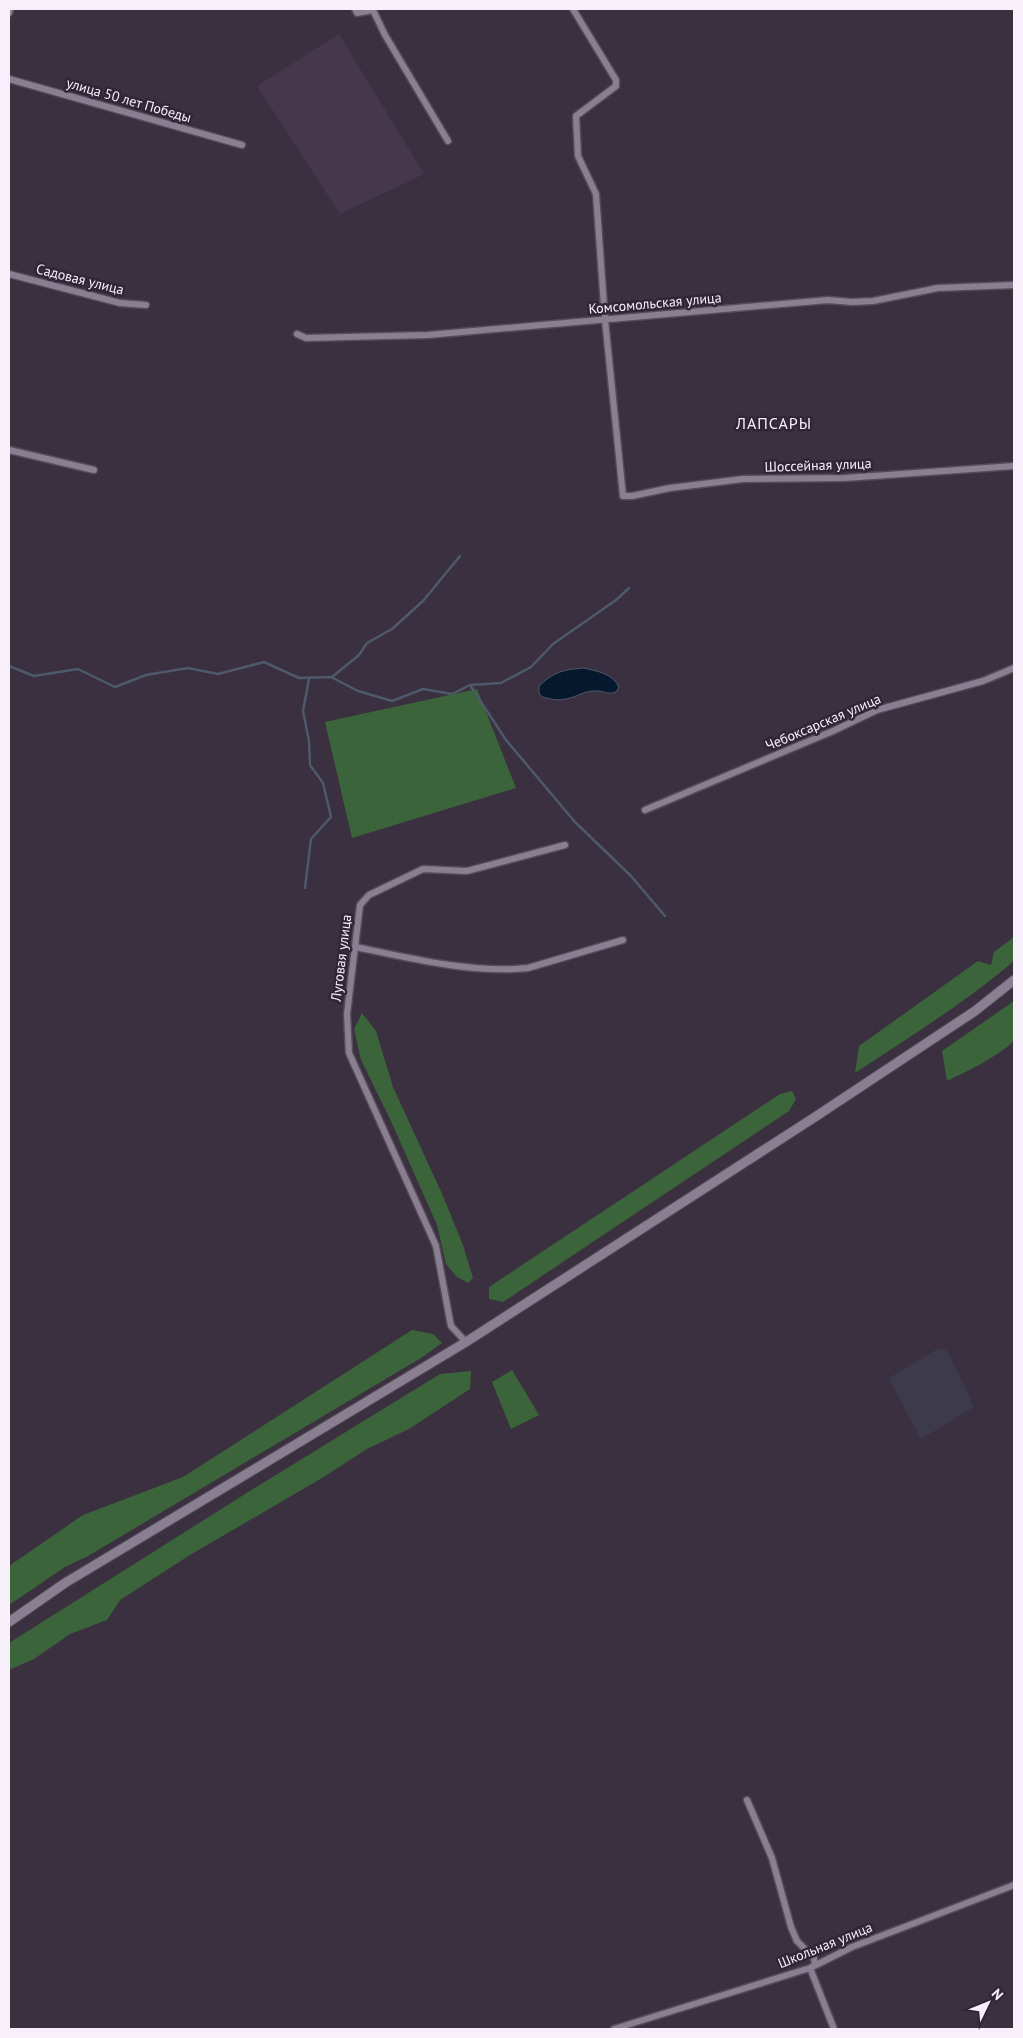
<svg xmlns="http://www.w3.org/2000/svg" width="1023" height="2038" viewBox="0 0 1023 2038" font-family="'PT Sans',sans-serif">
<rect width="100%" height="100%" fill="#3a303f"/>
<!-- industrial -->
<path fill="#3c3a4b" d="M939,1348l8,2 27,57 -53,32 -32,-61z"/>
<!-- built -->
<path fill="#45384c" d="M339,34l85,140 -84,40 -83,-128z"/>
<!-- green -->
<path fill="#3c643b" d="M477,689l39,99 -164,50 -27,-116z
M1014,937v24c-49,42 -105,76 -159,112l4,-27 119,-85 13,4 3,-13z
M1014,1001v40c-19,17 -44,29 -67,40l-5,-30z
M362,1013l14,18 17,56 50,109 20,49 10,33 -5,5 -11,-6 -11,-13 -9,-39 -47,-106 -29,-59 -7,-31z
M792,1091l4,8 -7,12 -286,191 -14,-3v-12l291,-193z
M412,1330l21,4 9,9 -21,15 -333,198 -23,11 -56,38v-39l74,-51 100,-38z
M512,1370l27,45 -28,14 -19,-47z
M471,1371l-1,18 -61,40 -42,20 -45,29 -132,77 -70,45 -13,20 -37,14 -36,25 -25,11v-27l244,-154 187,-115z"/>
<!-- water -->
<path fill="#05182d" stroke="#4e596a" d="M583,668c14,3 29,5 36,19l-3,5c-8,3 -11,-1 -19,-1 -12,-1 -20,6 -31,8 -8,2 -16,0 -24,-2l-3,-4v-7c16,-15 24,-16 44,-18z"/>
<g fill="none" stroke-linecap="round" stroke-linejoin="round">
<!-- stream -->
<path stroke="#4e596a" stroke-width="2.5" d="M9,666l25,10 44,-7 37,18 31,-12 42,-7 30,6 46,-12 35,16 32,-1 27,14 34,10 31,-12 29,5 18,-9 36,55 69,82 56,54 34,40
M332,677l27,-22 8,-12 25,-14 31,-28 37,-45
M470,685l31,-2 30,-16 22,-23 63,-44 13,-12
M305,888l6,-49 20,-22 -8,-34 -13,-18 -1,-24 -6,-30 6,-32"/>
<defs>
<path id="street" d="M355,9l2,4 16,-3 12,25 63,106
M573,9l43,71v6l-40,30 2,40 18,38 9,126 18,176h9l38,-8 73,-9 102,-1 169,-12
M9,13l1,-4
M9,79l233,66
M9,274l111,29 26,2
M297,334l9,4 122,-3 400,-35 24,2 21,-1 65,-13 76,-3
M9,450l85,20
M645,810l188,-79 44,-21 106,-29 31,-13
M356,947c52,11 119,27 172,21l95,-28
M466,1342l-15,-16 -15,-80 -87,-193 -2,-39 13,-109 9,-10 54,-26 44,2 98,-26
M747,1800l25,58 19,69 6,14 17,17 1,7
M810,1968l24,61
M614,2029l196,-61 42,-21 162,-62"/>
<path id="secondary" d="M9,1622l56,-39 401,-241 349,-225 160,-106 39,-31"/>
</defs>
<!-- street casing -->
<use href="#street" stroke="#544c59" stroke-width="9"/>
<!-- secondary casing -->
<use href="#secondary" stroke="#544c59" stroke-width="11"/>
<!-- street -->
<use href="#street" stroke="#8a7f90" stroke-width="6"/>
<!-- secondary -->
<use href="#secondary" stroke="#8a7f90" stroke-width="9"/>
</g>
<g text-anchor="middle" dominant-baseline="central" stroke-width="5" stroke-linejoin="round" paint-order="stroke">
<!-- street labels -->
<g font-size="14" fill="#f7f0fa" stroke="#302635">
<text transform="translate(129 100) rotate(16)">улица 50 лет Победы</text>
<text transform="translate(80 279) rotate(14)">Садовая улица</text>
<text transform="translate(655 303) rotate(-5)">Комсомольская улица</text>
<text transform="translate(818 465) rotate(-2)">Шоссейная улица</text>
<text transform="translate(823 722) rotate(-23)">Чебоксарская улица</text>
<text transform="translate(341 958) rotate(-83)">Луговая улица</text>
<text transform="translate(825 1945) rotate(-22)">Школьная улица</text>
</g>
<!-- quarter labels -->
<g font-size="16" letter-spacing="1" fill="#f7f0fa" stroke="#302635">
<text x="774" y="423">ЛАПСАРЫ</text>
</g>
</g>
<!-- border -->
<rect width="1023" height="2038" fill="none" stroke="#f7f0fa" stroke-width="20"/>
<!-- north arrow -->
<g transform="translate(988 2003) rotate(47)" stroke="#302635" stroke-width="4" paint-order="stroke">
<path d="M0-4L9 19L0 12L-9 19Z" fill="#f7f0fa"/>
<text y="-8" font-size="14" font-weight="bold" text-anchor="middle" fill="#f7f0fa">N</text>
</g>
</svg>
